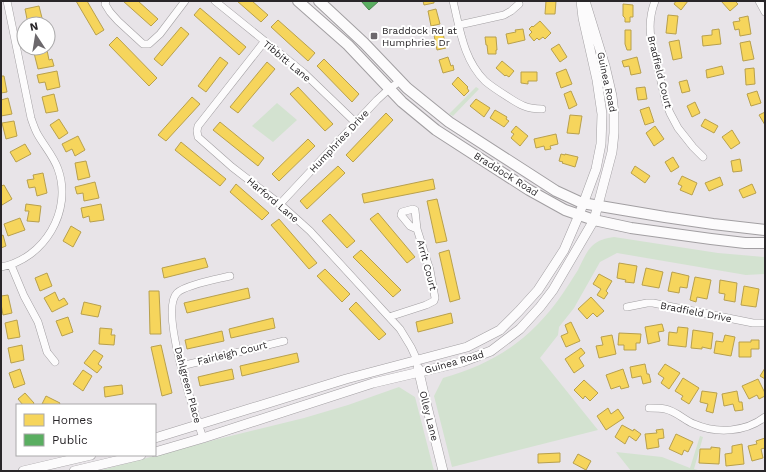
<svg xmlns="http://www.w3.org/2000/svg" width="766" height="472" viewBox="0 0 766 472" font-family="'Work Sans',sans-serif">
<rect width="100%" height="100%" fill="#e8e4e8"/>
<!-- green -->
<path fill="#d3e2d0" d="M476,87l3,2 -26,27 -4,-2z
M277,103l20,17 -24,22 -21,-16z
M614,237l104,16 47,4v17l-19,1 -129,-22 -17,9 -26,46 -15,19 -1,8 -18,23 58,72 -146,37 -18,-71 9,-18c37,-10 69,-27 95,-54 16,-16 28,-35 40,-54 4,-8 8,-18 14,-24 6,-6 14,-8 22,-9z
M399,387l16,10 19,74h-336l120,-32 86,-21 44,-13z
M700,436l3,1 -9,32 8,2h-71l-15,-19 46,5 28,11z"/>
<!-- homes -->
<path fill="#f6d55c" stroke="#b8a04d" d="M76,1h11l17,29 -8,5z
M123,1h15l20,18 -7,7z
M237,1h15l16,14 -7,7z
M423,1h11v2l-10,2z
M546,1h10l-1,13h-10z
M676,1h12l-7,9 -7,-6z
M721,1h14l3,3 -8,7z
M623,4l10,1v12h-3v5h-5v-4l-2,-2z
M39,6l4,16 -15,2 -3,-15z
M200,8l46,39 -7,8 -45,-40z
M436,9l4,15 -9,2 -3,-15z
M668,15l10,1 -2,18 -10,-1z
M748,16l3,18 -11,2 -1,-7 -4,1 -2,-8 7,-1 -1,-3z
M278,20l37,33 -7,8 -37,-34z
M540,21l11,12 -6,6 -2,-2 -4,3 -2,-2 -3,3 -5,-6 3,-3 -3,-3 3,-3 1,1z
M181,27l8,7 -27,32 -8,-7z
M523,29l2,11 -17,4 -2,-10 10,-2 -1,-2z
M719,29l2,15 -18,2 -1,-10 10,-1v-5z
M625,30h6v20h-4l-2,-6z
M443,33l3,15 -9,2 -3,-15z
M117,37l40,41 -8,8 -40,-41z
M485,37h11l1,13h-1v4h-8l-1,-9h-1z
M679,40l3,18 -9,2 -4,-18z
M750,41l4,18 -11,2 -3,-18z
M559,44l8,13 -7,5 -9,-13z
M47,50l2,10 3,-1 2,7 -16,3 -4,-16z
M220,57l8,6 -22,29 -8,-6z
M448,57l3,9 2,-1 1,5 -11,3 -4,-13z
M637,57l4,16 -10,2 -2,-9 -5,1 -2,-6z
M324,59l35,35 -7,8 -35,-36z
M502,61l12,10 -5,6 -3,-2 -1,1 -9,-8z
M267,62l8,7 -37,44 -8,-6z
M722,66l2,8 -17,4 -1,-8z
M754,68l1,16 -9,1 -1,-16z
M566,69l6,15 -11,4 -5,-15z
M57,71l3,16 -13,3 -2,-8 -6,1 -2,-8z
M521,72h16v9h-9v3l-7,-1z
M1,76h3l3,16 -6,1z
M458,77l10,10 -1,1 2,3 -5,5 -12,-12z
M687,80l3,11 -8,2 -3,-11z
M298,87l35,37 -8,7 -35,-37z
M645,87l2,12 -9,1 -2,-12z
M571,91l6,14 -8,4 -5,-15z
M757,91l4,12 -10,3 -4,-12z
M54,94l4,17 -12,2 -4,-16z
M192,97l8,7 -34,37 -8,-6z
M8,98l4,16 -11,2v-16z
M476,99l14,9 -6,9 -14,-11z
M695,102l5,11 -8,4 -5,-11z
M649,107l5,15 -9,3 -5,-15z
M495,110l12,7 -1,2 3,2 -5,6 -14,-9z
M765,112v13l-6,-10z
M386,113l7,7 -40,42 -7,-7z
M570,115l12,1 -3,18 -12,-1z
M59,119l9,14 -9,6 -9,-14z
M705,119l13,7 -4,7 -13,-7z
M14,121l3,15 -11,3 -4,-16z
M220,122l44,36 -6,8 -45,-36z
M516,126l12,10 -8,10 -9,-8 3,-4 -3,-2z
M655,126l9,13 -10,7 -8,-13z
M732,130l8,13 -9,6 -9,-12z
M556,134l2,10 -8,2 1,3 -6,1 -1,-4 -8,2 -2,-9z
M78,136l7,14 -10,6 -3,-7 -6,3 -4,-8z
M308,139l7,7 -36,35 -7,-7z
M181,142l45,37 -6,7 -45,-36z
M25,144l6,10 -15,8 -6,-10z
M561,154l4,1v-1l13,3 -3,10 -13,-4 1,-1 -4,-1z
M673,157l6,10 -8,5 -6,-10z
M740,159l2,12 -9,1 -2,-11z
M86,161l4,16 -12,3 -3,-17z
M338,166l7,7 -38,36 -7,-8z
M635,166l15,10 -5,7 -14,-10z
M43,173l4,20 -10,3 -2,-9 -6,1 -2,-8 7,-1 -1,-4z
M682,176l15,7 -5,12 -12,-5 2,-4 -4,-2z
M720,177l3,8 -14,6 -4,-8z
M433,179l2,10 -71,14 -2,-9z
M95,182l4,16 -15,3 -1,-8 -6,1 -2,-7z
M236,184l33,29 -7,7 -32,-28z
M752,184l4,9 -13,5 -4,-8z
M4,185l8,14 -10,6 -1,-3v-16z
M437,199l10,42 -11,2 -9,-42z
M26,204l15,2 -2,16 -12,-1 2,-10h-4z
M101,204l3,16 -14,2 -1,-6 -6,2 -2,-10z
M378,213l37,44 -8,6 -37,-44z
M330,214l25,27 -8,7 -25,-27z
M20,218l5,12 -17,6 -4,-12z
M279,219l38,44 -8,6 -38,-44z
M71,226l10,6 -8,15 -10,-6z
M3,235l3,11 -5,2v-12z
M361,250l40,40 -8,7 -40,-40z
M449,250l11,49 -10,3 -11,-49z
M205,258l3,9 -44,11 -2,-10z
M619,263l18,3 -3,17 -9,-1 1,-2 -9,-2z
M646,268l17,4 -4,16 -17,-3z
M325,269l25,25 -8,8 -25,-26z
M672,272l17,4 -2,12 -7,-1 -1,6 -11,-2z
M47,273l5,13 -12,5 -5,-13z
M599,274l13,7 -6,10 2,2 -4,6 -7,-4 4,-6 -8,-5z
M695,277l16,3 -4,19 -10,-2 -1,5 -6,-2z
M720,280l17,3 -2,19 -11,-2 1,-6 -6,-1z
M744,286l15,3 -3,18 -15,-2z
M248,288l2,10 -63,15 -3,-10z
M149,291h10l2,43h-11z
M55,292l4,9 5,-3 4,6 -16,8 -8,-14z
M8,295l4,18 -9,2 -2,-11v-8z
M591,297l13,14 -7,6 -4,-4 -6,6 -9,-10z
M84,302l17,4 -3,11 -17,-3z
M356,302l30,32 -7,6 -30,-31z
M451,313l2,10 -35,9 -2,-10z
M68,317l5,15 -11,4 -6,-15z
M273,318l2,10 -44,10 -2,-9z
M17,320l3,17 -12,2 -3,-16z
M571,322l9,19 -14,6 -5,-11 7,-3 -3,-8z
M662,324l2,7 -6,1 2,9 -12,3 -3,-17z
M678,327l10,1 -2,19 -18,-2 1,-13 8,1z
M100,328l12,1 -1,6h4l-1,10 -15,-1z
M693,330l20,3 -2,16 -9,-2v2l-11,-1z
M222,331l2,10 -37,8 -2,-9z
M619,333l22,1 -1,9h-4v7h-12v-5h-6z
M612,335l4,19 -17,4 -3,-12 7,-1 -2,-8z
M725,335l10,2 -4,19 -17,-3 2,-12 7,1z
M751,340h8v9h-8v8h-12v-15h12z
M22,345l2,15 -13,3 -3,-15z
M161,345l11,48 -10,3 -11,-49z
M581,348l4,5 -6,5 5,8 -10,7 -9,-14z
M94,350l9,6 -5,8 4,3 -5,6 -13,-10z
M297,353l2,9 -57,14 -2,-10z
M645,364l2,10h2l2,8 -8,2 -2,-8 -9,2 -2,-11z
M665,364l15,9 -11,16 -8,-6 3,-5 -6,-4z
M765,368v11l-5,-3z
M20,369l5,15 -11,4 -5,-15z
M232,369l2,10 -34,7 -2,-9z
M623,369l6,18 -8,2 -1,-3 -9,3 -5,-14z
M83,370l9,6 -9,15 -10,-7z
M683,378l16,10 -10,16 -8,-5 2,-3 -8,-5z
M758,379l7,14v3l-6,3 -2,-4 -8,4 -7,-13z
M584,380l14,13 -8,8 -5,-5 -2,3 -9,-9z
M122,385l1,9 -18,3 -1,-10z
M702,391l15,2 -4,20 -7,-2 2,-7 -8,-2z
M737,391l2,11h3l1,8 -8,1 -2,-7 -9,2 -2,-12z
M25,393l9,10 -1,2h-10l-5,-6z
M46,396l14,7 -1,2 -17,-1z
M608,408l3,6 7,-5 6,9 -18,12 -9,-14z
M622,425l11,6 1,-2 7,5 -5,7 -7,-5 -4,8 -10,-7z
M663,429l1,9 -6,1 1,8 -12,2 -2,-15 12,-1 -1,-3z
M676,434l17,8 -5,10 -4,-2 -2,5 -13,-6z
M765,438v10l-4,1 2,9 -11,3 -4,-15 9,-2 -1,-3z
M742,444l2,20 -18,2 -1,-12 7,-1v-7z
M711,447l9,1 -1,16 -20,-1 1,-14h11z
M560,453v9l-22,1v-9z
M578,454l13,7 -5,9 -13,-7z"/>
<!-- public -->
<path fill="#5aae61" stroke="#4b8550" d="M361,1h18l-10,9z"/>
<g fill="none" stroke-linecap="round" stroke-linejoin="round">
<defs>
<path id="street" d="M106,1l-1,3 5,8 8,9 25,23h6l11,-10 25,-33
M215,1l88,71 53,51
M453,1c7,28 10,58 32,80 7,6 15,11 23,16 12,8 19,12 34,12
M655,1c-5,13 -6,24 -4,37l15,65 4,10 8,15 15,19 10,10
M759,1l6,11
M459,25l45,-10 7,-4 8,-7
M264,42l-66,84 -1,5 1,6 34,30 48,37 30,27 90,98 11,18 6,13
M280,204l97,-104 12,-11 11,-8
M11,265l13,31 14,26 9,30 8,10
M1,267c43,-8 72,-56 57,-98 -4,-12 -13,-22 -20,-34 -3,-5 -5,-11 -7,-17l-24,-117
M627,307l20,-4h6l100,20h12
M389,317l37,-12 8,-4 1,-3 -5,-28 -13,-41 -2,-19 -2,-1 -11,3 -1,3 9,11 7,3
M181,366l103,-25
M649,408c5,0 11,0 16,1 11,2 19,11 29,15 23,10 52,8 71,-7
M203,438c-8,-24 -44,-127 -26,-145 8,-8 41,-14 53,-17"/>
<path id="secondary" d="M418,368l6,26 19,77
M155,438l191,-59 121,-32 33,-17 19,-19 19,-21 26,-40 15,-35 17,-46 5,-25 1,-30 -5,-34 -14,-62 -2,-17
M155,452l48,-14 170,-55 89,-21 29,-11 29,-22 20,-22 13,-17 41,-70 18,-68 2,-19v-19l-2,-18 -7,-30 -20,-65
M23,471l68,-16
M74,471l67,-16"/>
<path id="primary" d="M298,1l50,44 54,57 34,28 93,60 36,20 29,10 37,8 80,11 34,4h20
M319,1l45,42 43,45 42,34 107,69 26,12 83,14 48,7 52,6"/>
</defs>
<!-- street casing -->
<use href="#street" stroke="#a29fa2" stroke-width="8"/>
<!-- secondary casing -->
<use href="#secondary" stroke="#a29fa2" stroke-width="10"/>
<!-- primary casing -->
<use href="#primary" stroke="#a29fa2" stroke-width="12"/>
<!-- street -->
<use href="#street" stroke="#fcfbfc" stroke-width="7"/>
<!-- secondary -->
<use href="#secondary" stroke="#fcfbfc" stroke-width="9"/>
<!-- primary -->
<use href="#primary" stroke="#fcfbfc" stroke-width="10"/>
</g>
<!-- markers -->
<rect fill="#6c686c" stroke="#fff" stroke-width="1.5" x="370" y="32" width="8" height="8" rx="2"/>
<g text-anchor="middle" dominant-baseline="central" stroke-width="4" stroke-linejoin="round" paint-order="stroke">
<!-- poi labels -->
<g font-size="10" fill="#292629" stroke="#fff" text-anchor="start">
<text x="382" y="30">Braddock Rd at<tspan x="382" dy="12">Humphries Dr</tspan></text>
</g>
<!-- street labels -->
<g font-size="10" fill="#292629" stroke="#fff">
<text transform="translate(287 61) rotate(40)">Tibbitt Lane</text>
<text transform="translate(660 72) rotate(76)">Bradfield Court</text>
<text transform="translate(607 82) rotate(78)">Guinea Road</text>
<text transform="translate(339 141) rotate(-47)">Humphries Drive</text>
<text transform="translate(506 174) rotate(32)">Braddock Road</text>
<text transform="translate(273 200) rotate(40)">Harford Lane</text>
<text transform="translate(427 265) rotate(75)">Arrit Court</text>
<text transform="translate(696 312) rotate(11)">Bradfield Drive</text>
<text transform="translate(232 353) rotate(-14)">Fairleigh Court</text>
<text transform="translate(454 362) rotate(-16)">Guinea Road</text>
<text transform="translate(188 385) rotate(75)">Dahlgreen Place</text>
<text transform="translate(429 416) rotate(76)">Olley Lane</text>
</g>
</g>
<!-- border -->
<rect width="766" height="472" fill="none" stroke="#292629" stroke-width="4"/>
<!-- legend -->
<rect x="16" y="404" width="140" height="52" fill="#ffffff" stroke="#a9a8a9"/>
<rect x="24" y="414" width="20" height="12" fill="#f6d55c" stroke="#a9a8a9"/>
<text x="52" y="424" font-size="12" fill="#292629">Homes</text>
<rect x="24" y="434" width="20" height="12" fill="#5aae61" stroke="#a9a8a9"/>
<text x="52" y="444" font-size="12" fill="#292629">Public</text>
<!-- north arrow -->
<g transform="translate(36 36) rotate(348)"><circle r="19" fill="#ffffff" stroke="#a9a8a9"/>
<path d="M0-3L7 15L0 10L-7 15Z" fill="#6c686c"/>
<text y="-6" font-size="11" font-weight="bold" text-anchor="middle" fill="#292629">N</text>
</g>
</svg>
